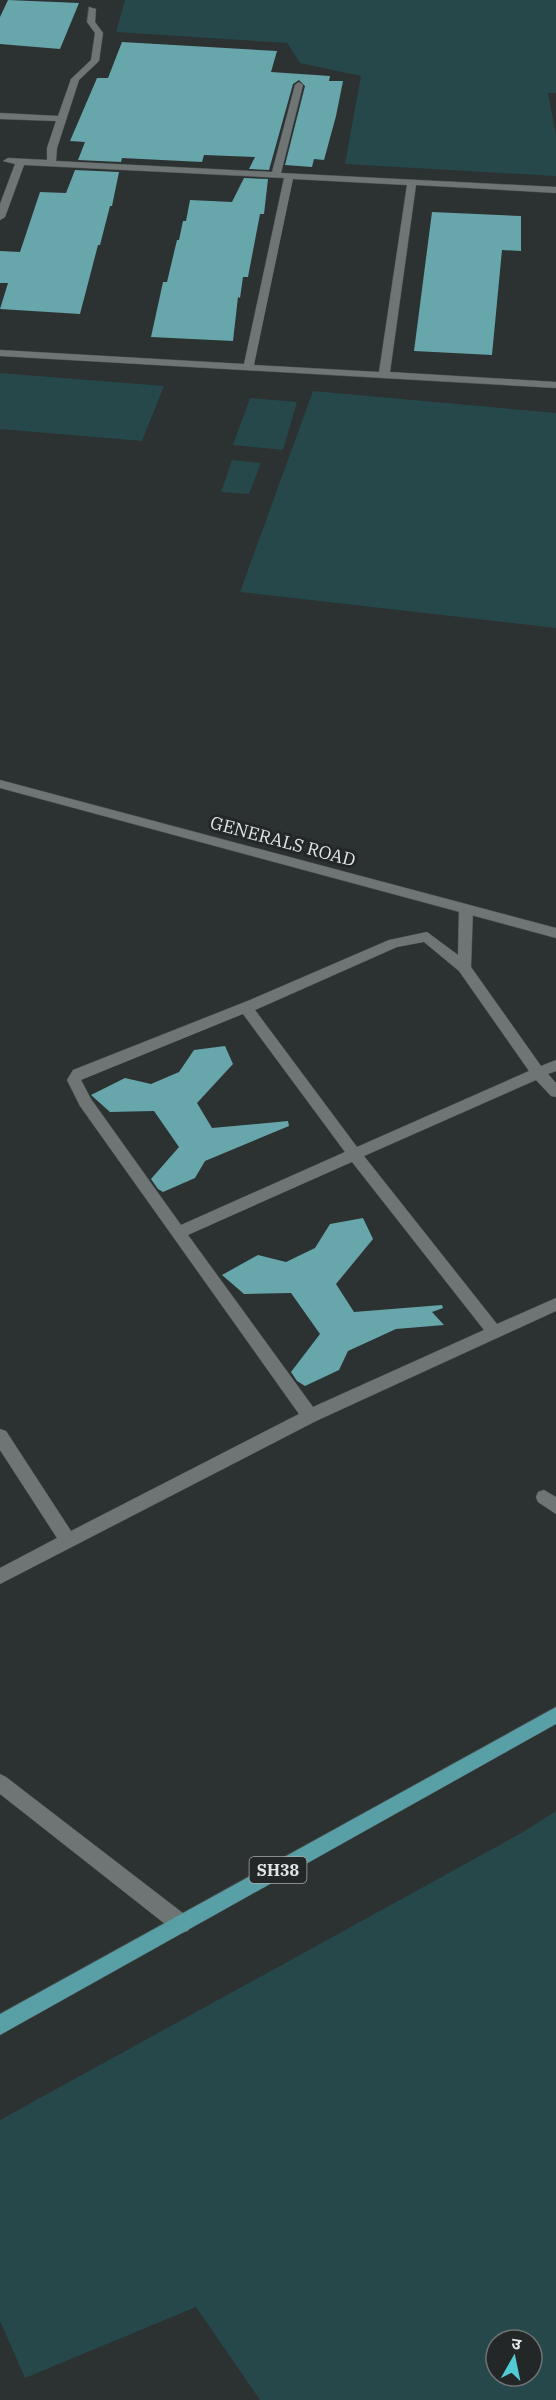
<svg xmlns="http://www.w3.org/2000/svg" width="556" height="2400" viewBox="0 0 556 2400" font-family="'IBM Plex Serif','Noto Sans Devanagari',serif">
<rect width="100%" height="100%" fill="#2c3132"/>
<!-- green -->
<path fill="#26484a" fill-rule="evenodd" d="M125,0h431v93h-8l8,42v41l-211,-12 16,-88 -61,-13 -13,-20 -171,-11z
M0,373l164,13 -22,55 -142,-12z
M313,391l243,22v215l-316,-36z
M250,398l47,4 -14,48 -50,-5z
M232,460l29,3 -12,31 -28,-2z
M556,1811v589h-296l-64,-93 -171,71 -25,-57v-201l523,-288zM496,2340h36v36h-36z"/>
<!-- building -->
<path fill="#67a6ab" d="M8,0l71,3 -19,46 -60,-5v-27z
M122,42l155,9 -6,21 59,4 -1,5h14l-7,35 -12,44 -10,-1 -2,8 -27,-2 20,-79 -6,-6 -6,4 -24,86 -20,-1 6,-12 -51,-2 -2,7 -80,-4 -1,4 -43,-2 7,-18 -15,-1 27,-63h11z
M75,170l44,2 -7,34h-2l-10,39h-2l-18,69 -80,-5 8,-26h-8v-32l20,1 20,-60 26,1z
M244,178l24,1 -4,35h-4l-12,63h-5l-3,21 -2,-1 -5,44 -82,-4 12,-55h4l10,-42h2l4,-19h3l4,-21 42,2z
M432,212l89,4v35l-19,-1 -10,105 -78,-4z
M225,1046l8,18 -36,39 15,25 76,-7 1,5 -84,35 -10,17 -32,14 -5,-3 -7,-10 28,-32 -25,-36 -44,1 -19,-17 34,-17 26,6 28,-12 15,-22z
M363,1218l10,21 -37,45 18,28 88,-7 1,3 -11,4 12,13 -48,4 -48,22 -9,19 -34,16 -8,-5 -6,-9 29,-38 -29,-41 -47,1 -22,-19 36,-20 28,7 29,-14 15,-24z"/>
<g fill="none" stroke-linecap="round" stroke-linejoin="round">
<defs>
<path id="minor" d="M89,7l7,2 -1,13 8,11 -4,28 -20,19 -22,68 -1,13 216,11 23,-87 4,-3 4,3 -22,88 275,14v6l-140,-8 -26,187 166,10v6l-556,-32v-6l244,14 40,-186 -260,-13 -19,52 -5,3v-16l15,-40 -12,-3 5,-3 39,2v-12l9,-27 -56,-2v-6l58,3 13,-37 20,-19 4,-27 -8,-11zM293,179l114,6 -28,187 -125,-7z
M466,904l7,5 -2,58 70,99 15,-6v11l-8,3 8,9v14l-5,-1 -15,-16 -172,76 133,168 59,-26v13l-240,110 -316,163v-16l57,-30 -57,-88v-21l6,2 65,100 228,-117 -219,-308 -13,-26 6,-10 177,-70 139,-60 38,-8 31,23 1,-46zM424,942l35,29 70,100 -172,76 -102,-137 142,-63zM243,1014l102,138 -164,73 -90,-126 -10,-19zM352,1162l132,168 -171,77 -125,-172z
M544,1490l12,7v17l-18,-12 -2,-5 2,-5z
M0,1774l6,3 182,140 3,7 -3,7 -7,2 -7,-2 -174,-137z"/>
<path id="tertiary" d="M0,780l556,148v10l-556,-150z"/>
<path id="primary" d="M556,1707v17l-556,311v-21z"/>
</defs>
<!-- minor casing -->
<use href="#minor" stroke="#4a4e4f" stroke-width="1"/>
<!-- tertiary casing -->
<use href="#tertiary" stroke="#4a4e4f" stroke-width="1"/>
<!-- primary casing -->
<use href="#primary" stroke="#4a4e4f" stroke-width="1"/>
<!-- minor -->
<use href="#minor" fill="#6f7575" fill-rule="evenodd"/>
<!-- tertiary -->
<use href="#tertiary" fill="#6f7575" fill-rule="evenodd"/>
<!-- primary -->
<use href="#primary" fill="#58a0a5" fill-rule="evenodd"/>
</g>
<g text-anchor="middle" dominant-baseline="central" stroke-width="6" stroke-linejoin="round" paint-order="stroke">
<!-- shield labels -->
<rect fill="#232728" stroke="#a8acac" stroke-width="1.5" x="249.5" y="1857" width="57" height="26" rx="4.5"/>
<g font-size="16" font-weight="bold" fill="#e1e5e5">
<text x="278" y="1870">SH38</text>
</g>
<!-- street labels -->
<g font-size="18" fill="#e1e5e5" stroke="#232728">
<text transform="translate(283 841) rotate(15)">GENERALS ROAD</text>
</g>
</g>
<!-- north arrow -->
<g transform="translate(514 2358) rotate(9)"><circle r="28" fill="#232728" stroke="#6f7374" stroke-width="1.5"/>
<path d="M0-4.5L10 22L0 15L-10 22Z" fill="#51ccd4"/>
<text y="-9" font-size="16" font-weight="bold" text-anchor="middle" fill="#e1e5e5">उ</text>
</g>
</svg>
